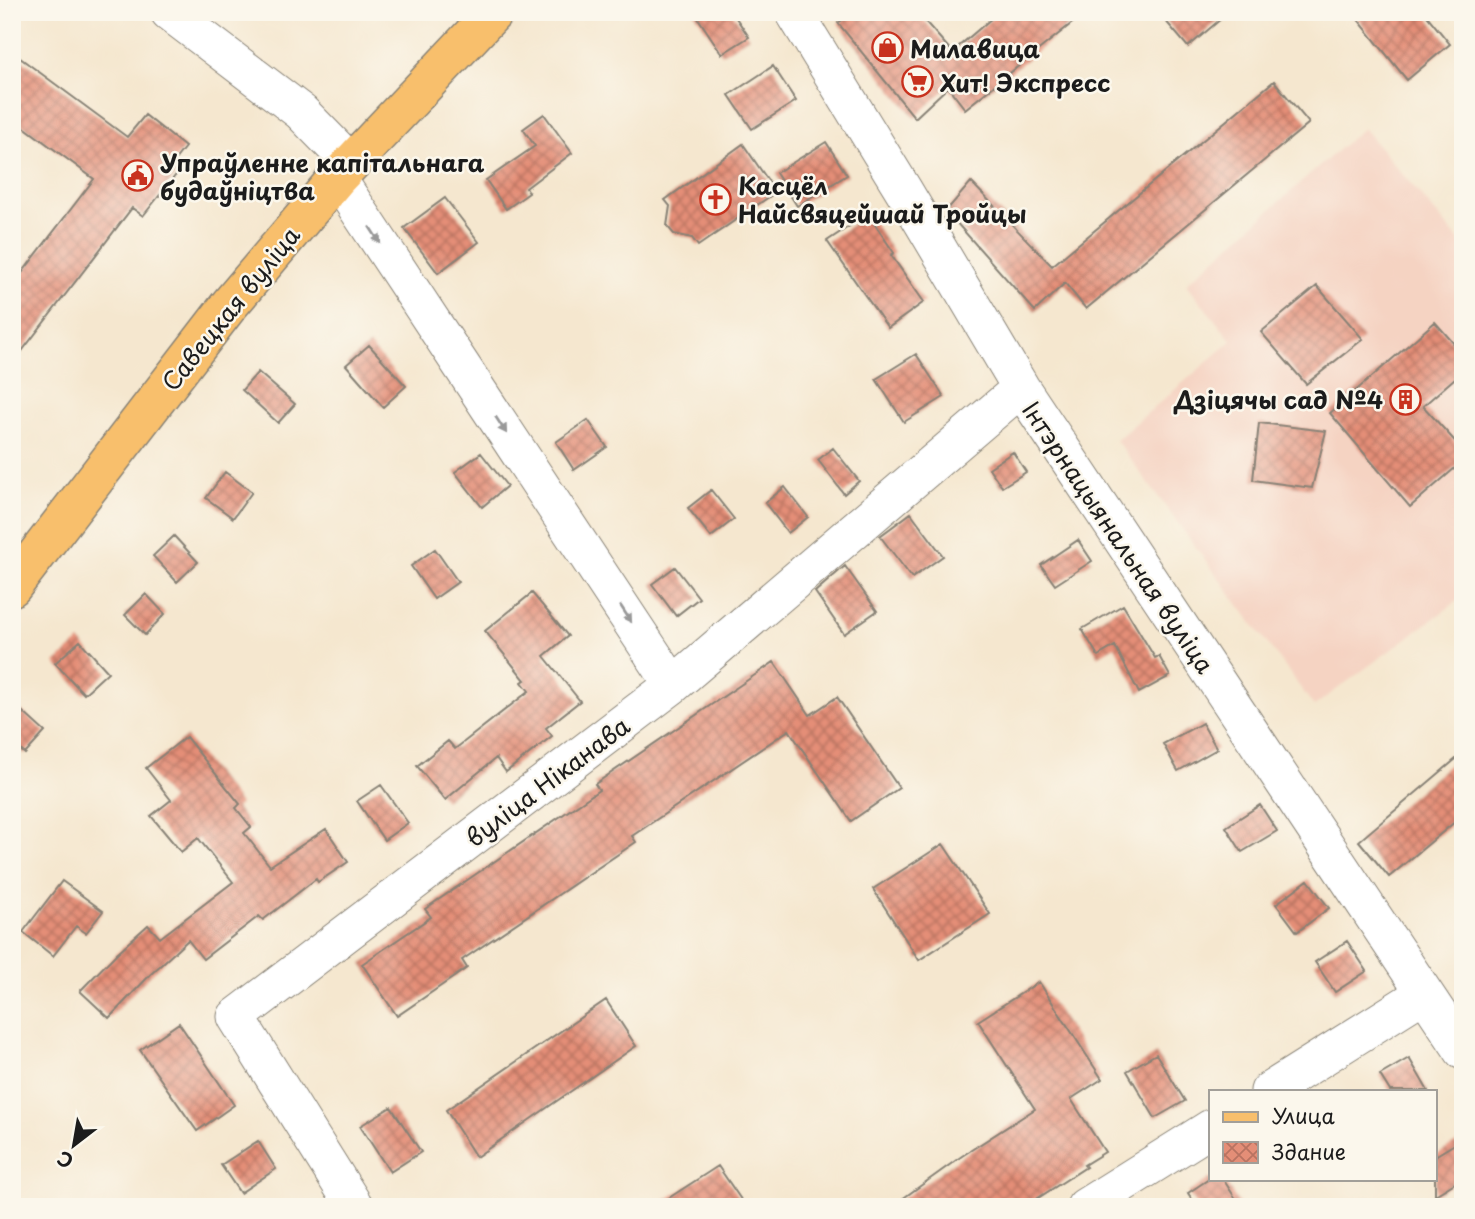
<svg xmlns="http://www.w3.org/2000/svg" width="1475" height="1219" viewBox="0 0 1475 1219" font-family="'Playpen Sans',sans-serif">
<defs>
<pattern id="building-cross-hatch" width="8" height="8" patternUnits="userSpaceOnUse" patternTransform="scale(1.75)"><rect width="8" height="8" fill="#e48e77"/><path d="M0 0l8 8M0 8l8-8" fill="none" stroke="#b87361"/></pattern>
</defs>
<rect width="100%" height="100%" fill="#fbf7ec"/>
<filter id="ink" filterUnits="userSpaceOnUse"><feTurbulence type="fractalNoise" baseFrequency=".0143" numOctaves="2"/><feDisplacementMap in="SourceGraphic" scale="14" xChannelSelector="R" yChannelSelector="G"/><feConvolveMatrix kernelMatrix="1 2 1 2 8 2 1 2 1" color-interpolation-filters="sRGB"/></filter>
<filter id="wash" filterUnits="userSpaceOnUse"><feTurbulence type="fractalNoise" baseFrequency=".00686" numOctaves="4" result="noise"/><feDisplacementMap in="SourceGraphic" scale="28" xChannelSelector="R" yChannelSelector="G"/><feGaussianBlur stdDeviation="1.57" result="paint"/><feColorMatrix in="noise" values="0 0 0 0 0 0 0 0 0 0 0 0 0 0 0 0 0 1.4 0 .05"/><feComposite in="paint" operator="in"/></filter>
<g filter="url(#wash)">
<rect width="100%" height="100%" fill="#f5e7cf"/>
<!-- built -->
<path fill="#f5d3c2" d="M1363,128l100,117v352l-149,109 -198,-266 116,-99 -46,-57z"/>
<g id="blocks">
<!-- building -->
<path fill="url(#building-cross-hatch)" d="M694,12h38l17,25 -27,17z
M854,12h63l35,40 47,-40h87l-121,97 -17,-22 -33,31 -77,-95z
M1158,12h71l-41,35z
M1352,12h72l26,32 -43,36z
M12,52l115,85 18,-22 40,32 -14,18 8,6 -36,45 -11,-8 -120,156v-78l82,-107 -82,-61z
M773,66l23,35 -44,28 -23,-34z
M1274,81l35,42 -223,186 -21,-26 -30,28 -89,-100 25,-29 81,84z
M544,114l28,39 -46,35 3,5 -23,16 -20,-29 49,-34 -12,-17z
M826,142l21,33 -50,31 -21,-33z
M743,144l33,48 -78,54 -6,-8 -18,-4 -7,-8 3,-20 -5,-6z
M445,198l34,44 -41,31 -34,-45z
M868,214l26,39 -3,2 33,47 -36,26 -61,-87z
M1317,286l46,53 -57,45 -45,-52z
M1435,322l28,32v17l-40,35 40,44v11l-53,46 -80,-94z
M369,345l37,41 -23,21 -37,-42z
M916,354l28,43 -40,25 -28,-43z
M258,372l37,32 -17,19 -36,-33z
M588,420l19,27 -33,23 -18,-28z
M1259,423l67,8 -14,57 -59,-8z
M833,448l26,33 -15,13 -26,-34z
M1013,452l13,20 -24,15 -13,-19z
M481,453l26,33 -25,21 -27,-35z
M225,472l27,20 -19,26 -27,-20z
M785,487l23,30 -20,16 -23,-30z
M711,490l23,29 -23,18 -23,-29z
M911,513l32,43 -31,22 -32,-42z
M174,536l24,26 -21,20 -24,-26z
M1078,540l14,21 -37,24 -14,-20z
M435,549l23,33 -24,17 -23,-33z
M845,566l32,45 -33,23 -29,-42z
M675,567l24,31 -23,18 -24,-32z
M532,593l36,43 -24,20 36,45 -34,27 6,8 -46,36 -10,-14 -51,42 -28,-34 31,-25 7,8 74,-58 -7,-9 3,-2 -40,-49z
M146,594l19,20 -20,21 -20,-20z
M1123,605l32,53 4,-2 11,20 -31,17 -24,-47 -17,10 -16,-27z
M80,641l28,31 -24,22 -29,-31z
M774,662l36,53 27,-18 62,91 -48,33 -62,-91 -157,106 4,6 -174,118 5,8 -70,48 -35,-52 69,-47 -6,-8 174,-119 -4,-6z
M12,702l33,30 -20,22 -13,-12z
M1202,723l15,26 -39,22 -15,-27z
M186,737l54,67 -4,4 15,19 -7,6 26,33 56,-37 22,33 -30,20 -2,-3 -53,41 -4,-4 -56,43 -15,-19 -37,34 -42,44 -29,-27 37,-38 31,-28 12,13 73,-56 -35,-44 -17,14 -30,-36 20,-16 -25,-32z
M1463,753v62l-74,62 -30,-36z
M381,785l27,38 -24,17 -27,-39z
M1260,805l17,26 -35,21 -16,-25z
M943,844l47,70 -71,46 -46,-71z
M1308,880l21,28 -32,24 -21,-28z
M62,881l41,30 -17,22 -10,-7 -23,30 -30,-24z
M1347,941l20,30 -32,21 -20,-30z
M1039,982l63,97 -31,20 34,53 -21,13 2,2 -62,40h-133l71,-51 73,-47 -57,-88z
M606,1000l30,46 -160,111 -30,-47z
M179,1023l55,82 -37,26 -57,-81z
M1156,1054l29,47 -30,17 -28,-47z
M1409,1058l19,33h-38l-10,-16z
M391,1107l30,45 -31,20 -30,-46z
M1463,1139v39l-28,17v-39z
M258,1141l18,28 -36,24 -19,-28z
M718,1166l28,41h-91z
M1209,1179h14l18,28h-44l-9,-14z"/>
</g>
</g>
<g filter="url(#ink)">
<use href="#blocks" fill-opacity="0" stroke="#888276" stroke-width="2"/>
<g fill="none" stroke-linecap="round" stroke-linejoin="round">
<defs>
<path id="minor" d="M169,12l132,100 50,51
M794,12l110,179 117,197 442,663
M337,178l336,507
M1269,1091l154,-97
M355,1207l-119,-190 437,-332 348,-297
M1085,1207l126,-79"/>
<path id="major" d="M12,587l218,-283 107,-126 157,-166"/>
</defs>
<!-- minor casing -->
<use href="#minor" stroke="#888276" stroke-width="39"/>
<!-- major casing -->
<use href="#major" stroke="#888276" stroke-width="41"/>
<!-- minor -->
<use href="#minor" stroke="#fff" stroke-width="37"/>
<!-- major -->
<use href="#major" stroke="#f8bf6c" stroke-width="38"/>
</g>
<!-- one-way arrows -->
<defs><path id="oneway-solid" d="M-6-.8H1V-3.2L6.5 0L1 3.2V.8H-6Z" transform="scale(1.75)"/></defs>
<g fill="#999">
<use href="#oneway-solid" transform="translate(375 235) rotate(57)"/>
<use href="#oneway-solid" transform="translate(501 425) rotate(57)"/>
<use href="#oneway-solid" transform="translate(626 614) rotate(57)"/>
</g>
</g>
<!-- icons -->
<defs>
<symbol id="shop-ring" viewBox="-11 -11 22 22"><circle r="9.5" fill="#fbf7ec" stroke="#c8321e" stroke-width="1.5"/><path d="M-5-2.5h2.3a2.7 3.5 0 0 1 5.4 0H5L5.5 6h-11ZM-1.5-2.5h3a1.5 2.3 0 0 0-3 0Z" fill="#c8321e"/></symbol>
<symbol id="supermarket-ring" viewBox="-11 -11 22 22"><circle r="9.5" fill="#fbf7ec" stroke="#c8321e" stroke-width="1.5"/><path d="M-6-5.5h2.5l.6 2H6L4.5 2H-2.5L-4.4-4H-6ZM-1.5 3.2a1.3 1.3 0 1 0 .1 0ZM3 3.2a1.3 1.3 0 1 0 .1 0Z" fill="#c8321e"/></symbol>
<symbol id="civic-ring" viewBox="-11 -11 22 22"><circle r="9.5" fill="#fbf7ec" stroke="#c8321e" stroke-width="1.5"/><path d="M-.6-6.5H3V-4.5H.6V-3L4-1V1h2V6H-6V1h2V-1L-.6-3ZM-1.2 2.5V6h2.4V2.5Z" fill="#c8321e"/></symbol>
<symbol id="church-ring" viewBox="-11 -11 22 22"><circle r="9.5" fill="#fbf7ec" stroke="#c8321e" stroke-width="1.5"/><path d="M-1.2-6h2.4v3.5h3.3v2.4h-3.3V6h-2.4V-.1h-3.3v-2.4h3.3Z" fill="#c8321e"/></symbol>
<symbol id="building-ring" viewBox="-11 -11 22 22"><circle r="9.5" fill="#fbf7ec" stroke="#c8321e" stroke-width="1.5"/><path d="M-4-6H4V6H1V3H-1V6H-4ZM-2.5-4.3h1.7v1.8h-1.7ZM.8-4.3h1.7v1.8H.8ZM-2.5-1h1.7V.8h-1.7ZM.8-1h1.7V.8H.8Z" fill="#c8321e"/></symbol>
</defs>
<g fill-rule="evenodd">
<use href="#shop-ring" x="870" y="30" width="35" height="35"/>
<use href="#supermarket-ring" x="900" y="64" width="35" height="35"/>
<use href="#civic-ring" x="120" y="158" width="35" height="35"/>
<use href="#church-ring" x="698" y="182" width="35" height="35"/>
<use href="#building-ring" x="1388" y="382" width="35" height="35"/>
</g>
<g text-anchor="middle" dominant-baseline="central" stroke-width="5" stroke-linejoin="round" paint-order="stroke">
<!-- poi labels -->
<g font-size="24" font-weight="bold" fill="#1c1c1c" stroke="#fbf7ec" text-anchor="start">
<text x="910" y="48">Милавица</text>
<text x="940" y="82">Хит! Экспресс</text>
<text x="160" y="162">Упраўленне капітальнага<tspan x="160" dy="28">будаўніцтва</tspan></text>
<text x="738" y="185">Касцёл<tspan x="738" dy="28">Найсвяцейшай Тройцы</tspan></text>
<text x="1383" y="399" text-anchor="end">Дзіцячы сад №4</text>
</g>
<!-- street labels -->
<g font-size="24" fill="#1c1c1c" stroke="#fbf7ec">
<text transform="translate(230 308) rotate(-51)">Савецкая вуліца</text>
<text transform="translate(1119 537) rotate(56)">Інтэрнацыянальная вуліца</text>
<text transform="translate(547 781) rotate(-37)">вуліца Ніканава</text>
</g>
</g>
<!-- margin -->
<rect width="1475" height="1219" fill="none" stroke="#fbf7ec" stroke-width="42"/>
<!-- legend -->
<rect x="1209" y="1090" width="228" height="91" fill="#fbf7ec" stroke="#a29f99" stroke-width="2"/>
<rect x="1223" y="1112" width="35" height="10" fill="#f8bf6c" stroke="#a29f99" stroke-width="2"/>
<text x="1272" y="1124" font-size="21" fill="#1c1c1c">Улица</text>
<rect x="1223" y="1142" width="35" height="21" fill="url(#building-cross-hatch)" stroke="#a29f99" stroke-width="2"/>
<text x="1272" y="1160" font-size="21" fill="#1c1c1c">Здание</text>
<!-- north arrow -->
<g transform="translate(74 1145) rotate(211)" stroke="#fbf7ec" stroke-width="5" paint-order="stroke">
<path d="M0-5L12 26L0 18L-12 26Z" fill="#1c1c1c"/>
<text y="-10" font-size="19" font-weight="bold" text-anchor="middle" fill="#1c1c1c">С</text>
</g>
</svg>
